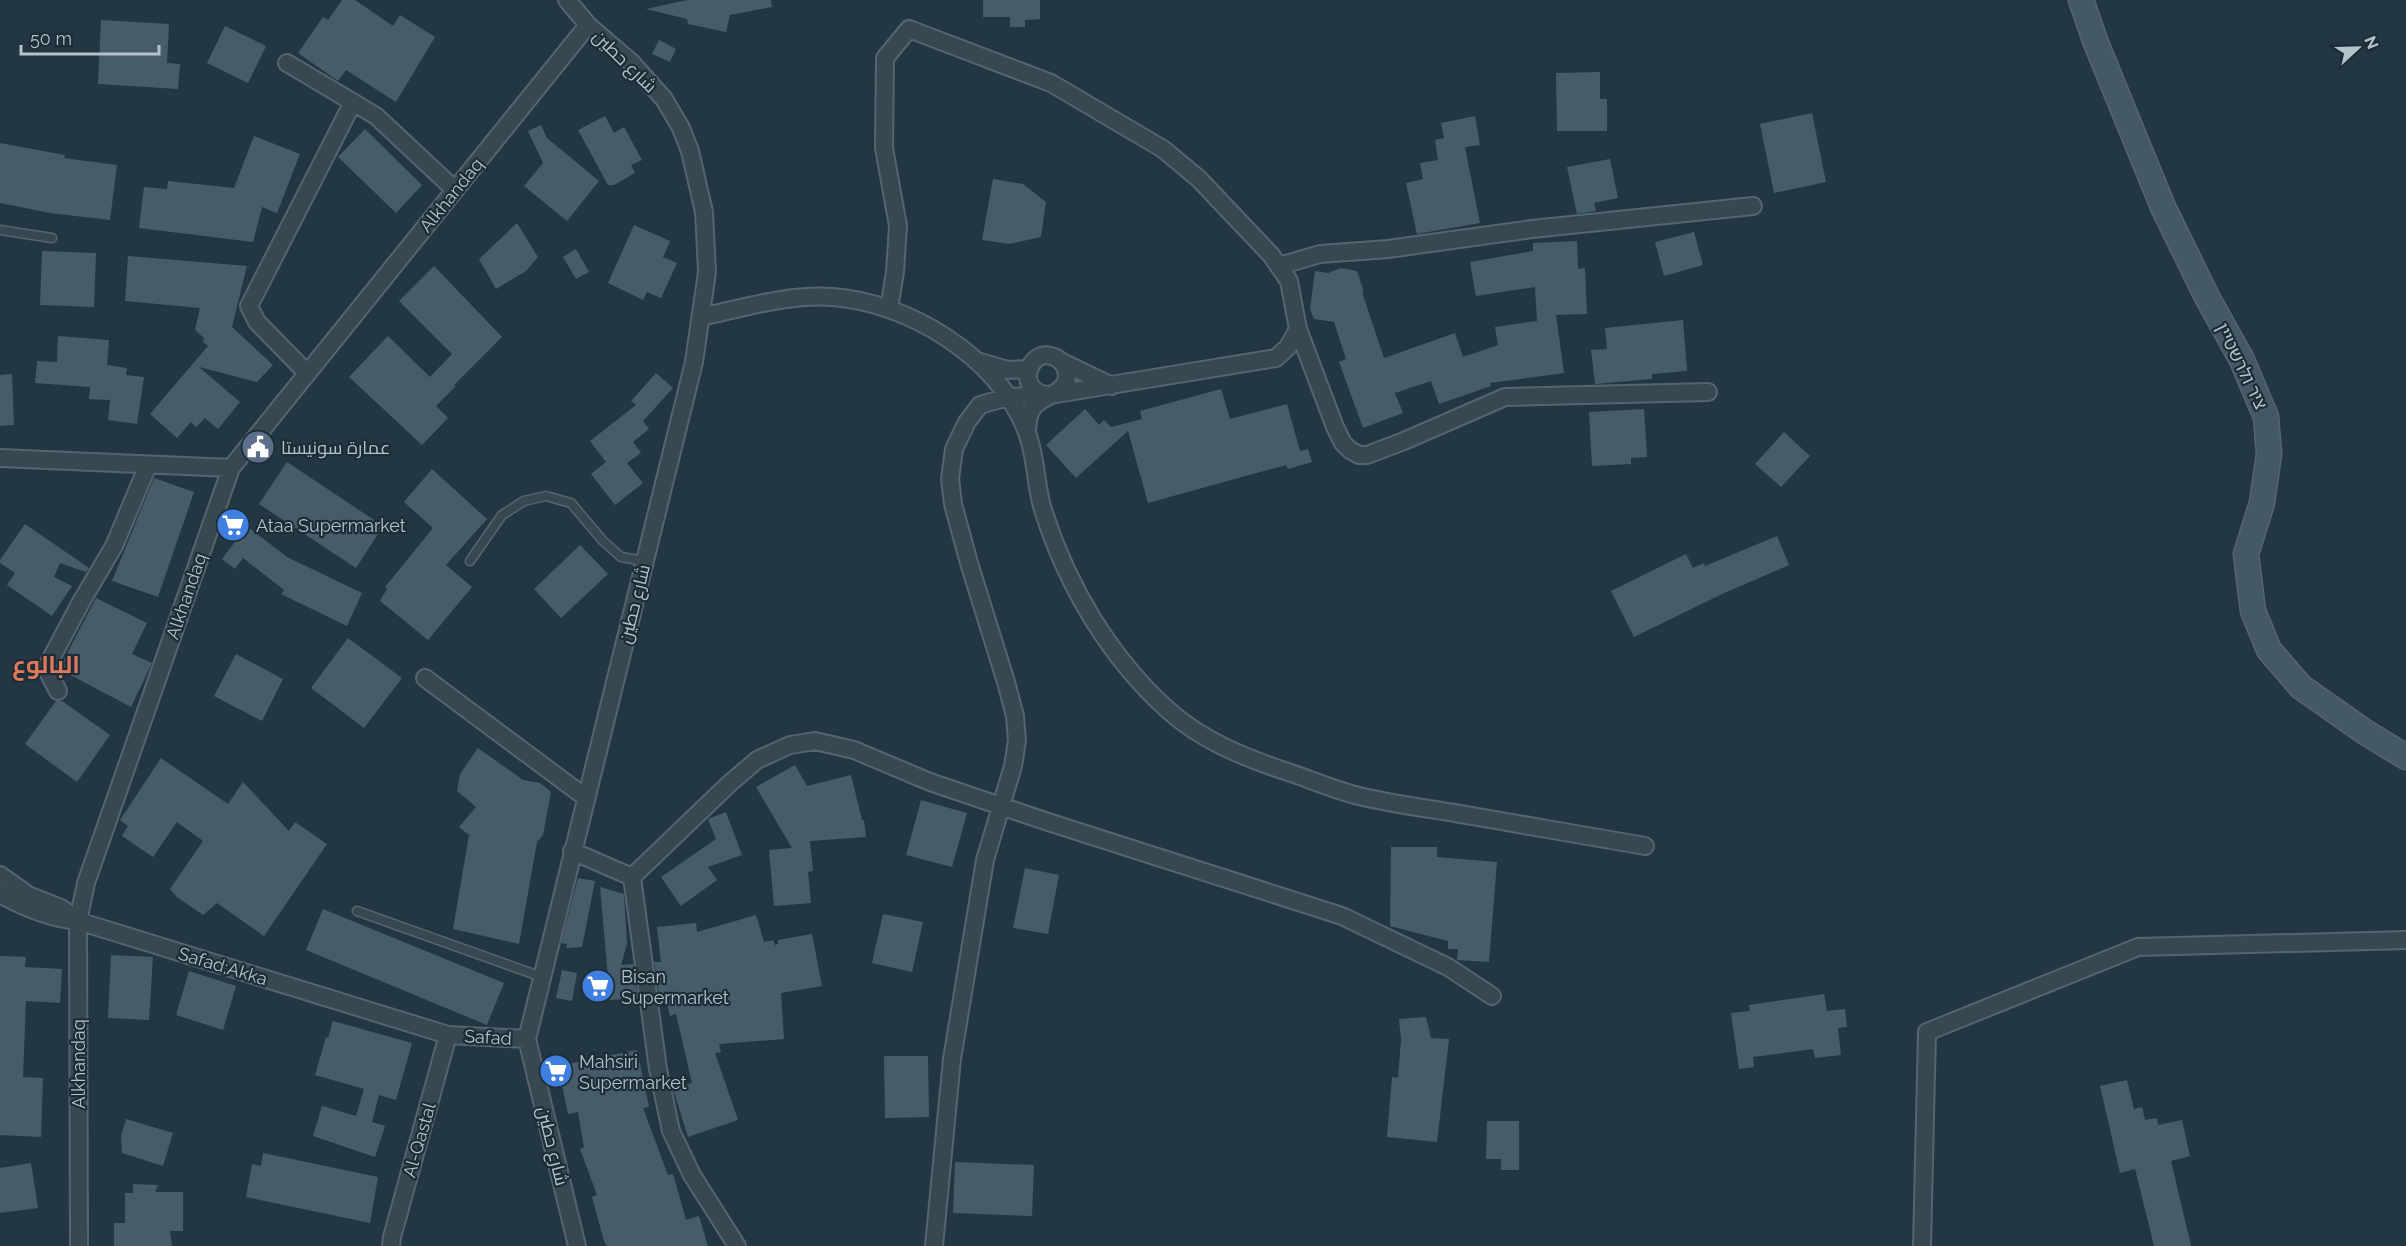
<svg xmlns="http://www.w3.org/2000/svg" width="2406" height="1246" viewBox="0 0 2406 1246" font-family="Raleway,Cairo,'Noto Sans Hebrew',sans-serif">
<rect width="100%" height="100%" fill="#233742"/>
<!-- building -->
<path fill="#465d69" d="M342,0h13l38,26 7,-11 35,22 -39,65 -50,-32 -8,11 -40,-28 25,-36 5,3z
M687,0h84l1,7 -42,8 -4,17 -38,-8 -1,-5 -41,-10z
M983,0h57v19l-15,1v7h-15v-10h-27z
M101,20l68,4 -2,39 13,1 -2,25 -80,-5z
M225,26l41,20 -18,37 -41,-20z
M659,40l17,9 -6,13 -18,-8z
M1600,72v27h7v32h-50l-1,-58z
M1812,113l14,69 -52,11 -14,-69z
M605,116l9,17 10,-6 18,33 -11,5 4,8 -21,12h-6l-30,-55z
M1475,116l5,29 -15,2 15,76 -63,11 -11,-51 17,-4 -3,-16 18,-3 -3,-20 9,-2 -3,-15z
M541,125l6,13 52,43 -32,40 -43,-35 19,-23 -15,-32z
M365,129l57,56 -26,28 -58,-56z
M254,136l46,18 -23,59 -15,-6 -9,35 -114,-14 5,-41 23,2 1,-8 66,7z
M0,143l65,12 -1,3 53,7 -7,55 -60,-7 -50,-10z
M1610,159l8,39 -24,5 2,8 -19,3 -10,-47z
M993,179l30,5 23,18 -5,35 -32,7 -27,-4z
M517,223l21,34 -12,14 -30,18 -17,-30z
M634,225l36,16 -7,16 14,6 -16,35 -14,-6 -4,8 -35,-17z
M1694,232l9,33 -39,11 -9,-34z
M1577,241l1,28 7,-1 2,46 -31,1 8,58 -74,10 1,3 -52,18 -8,-23 -36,12 8,20 -40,15 -24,-66 7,-3 -12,-37 -20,-3 -4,-10 5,-38 13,2 13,-5 16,3 6,18v6l21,63 71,-25 8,24 35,-12 -3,-18 42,-6 -2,-34 -59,9 -6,-34 63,-11v-8z
M576,249l13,23 -13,7 -13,-22z
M42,251l54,2 -2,54 -54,-2z
M128,256l119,10 -15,61 41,38 -16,17 -58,-15 41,35 -22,27 -13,-11 -9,9 -5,-5 -14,16 -27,-24 58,-68 -5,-4 1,-4 -9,-8 5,-22 -75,-7z
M434,266l68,71 -48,48 2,1 -20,20 12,12 -26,27 -73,-68 39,-41 42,41 22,-23 -53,-53z
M1683,320l4,51 -35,3v5l-57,5 -4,-34 16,-1 -2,-21z
M58,336l51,4 -2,25 20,3 -1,7 18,2 -7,47 -29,-4 2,-20 -21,-1 1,-12 -55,-4 2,-22 20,1z
M656,373l17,15 -30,33 6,8 -16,13 8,11 -14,10 16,20 -28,22 -24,-31 15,-12 -16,-21 46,-36 -5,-4z
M12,374l2,51 -14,1v-51z
M1221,389l9,30 57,-15 13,47 8,-2 4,13 -24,7 -2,-4 -138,38 -20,-72 -52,47 -30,-33 39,-36 14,16 5,-5 7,7 31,-8 -2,-8z
M1644,409l3,48 -16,1v6l-39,2 -3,-54z
M1784,432l26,24 -29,31 -26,-23z
M287,462l96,64 -27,42 -97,-64z
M432,469l55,50 -41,46 26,22 -44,53 -48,-39 7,-12 -2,-2 48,-59 -29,-26z
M154,478l40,14 -36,105 -46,-16z
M25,524l64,44 -3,4 -26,-9 -6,14 18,9 -20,30 -45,-31 8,-12 -15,-10v-3z
M247,526l40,31 75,36 -15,33 -66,-32 3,-4 -41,-32 -8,11 -13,-10z
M1777,536l12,29 -67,29 -88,43 -23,-46 75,-37 7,14 11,-5 1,3z
M580,545l28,29 -47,44 -27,-29z
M96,598l51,25 -15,31 20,9 -21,44 -72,-38z
M348,638l54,40 -38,50 -53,-40z
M236,654l47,25 -21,42 -48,-25z
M62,701l48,34 -33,47 -52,-38 31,-43z
M478,748l45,32 17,3 11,9 -8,43 -6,7 -18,102 -66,-15 16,-94 -10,-8 17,-20 -19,-16 3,-17z
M161,758l67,46 15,-22 46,49 6,-9 32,22 -63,92 -47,-33 -14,12 -26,-18 -7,-8 33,-48 -26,-19 -24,35 -31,-21 6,-10 -8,-6z
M795,765l12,21 44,-11 11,45h2l2,17 -56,4 3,30 -5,1 3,31 -37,3 -5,-56 23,-2 -36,-61z
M921,800l46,13 -15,54 -46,-12z
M726,812l16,43 -34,12 9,13 -36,26 -20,-29 55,-38 -8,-20z
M1391,847h46v10l60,5 -8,100 -32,-2 1,-11h-10v-8l-58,-15z
M1025,868l34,7 -11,59 -35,-6z
M578,878l17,3 -13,66 -16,1 1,-4 -6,-1z
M600,887l24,7 3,50 -6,21 12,-1 5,34 -28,2z
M323,909l181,74 -17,42 -181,-75z
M883,914l40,8 -11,50 -40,-9z
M756,915l8,27 9,-2 2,5 3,-1v-4l34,-6 10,52 -41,7 3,46 -65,5 2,8 -6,1 23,67 -50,17 -15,-48 19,-6 -16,-69 -6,2 -5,-21 -6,1 -5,-34h7l-4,-35 39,-4 1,9z
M111,955l42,2 -4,63 -41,-2z
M0,956l26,1 -1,10 37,2 -2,34 -34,-2 -3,76 20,1 -2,59 -41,-2z
M562,970l15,3 -5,28 -16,-3z
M189,971l47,15 -13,44 -47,-15z
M1824,994l3,17 18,-2 2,18 -9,1 3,27 -26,3 -2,-9 -60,8 1,10 -15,2 -8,-56 19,-2 -1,-6z
M1426,1017l5,21 18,1 -12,103 -50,-5 5,-60 6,1 3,-38 -2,-21z
M333,1021l79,22 -16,57 -17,-5 -7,27 13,4 -10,31 -62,-21 9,-30 34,10 8,-27 -49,-14 11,-38 2,1z
M637,1050l12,57 -6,1 25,67 5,-1 13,46 13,-4 9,30h-101l-3,-5 -12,-44 5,-2 -17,-46 4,-2 -6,-35 -10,2 -10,-48z
M884,1056h44l1,61 -44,1z
M2127,1080l7,29 8,-2 3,13 12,-2 1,7 24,-5 8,36 -19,5 20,85h-37l-19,-77 -15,4 -20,-87z
M126,1119l47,14 -10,33 -41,-13 -1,-17z
M1487,1121h32v49h-18v-11h-15z
M263,1153l115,24 -8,46 -124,-26 6,-33 9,2z
M955,1162l79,3 -2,51 -79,-3z
M31,1163l7,45 -38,5v-45z
M133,1184l25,1 -3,7h28v39h-13l2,15h-58v-23h11v-30h8z"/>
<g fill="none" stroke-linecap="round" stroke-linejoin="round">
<defs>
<path id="lane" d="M0,230l52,8
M470,561l32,-46 22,-14 22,-5 25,7 32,38 18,16 24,4
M357,911l185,66"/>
<path id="street" d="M567,0l21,25 43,37 33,37 17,29 9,23 14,61 3,60 -13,90 -167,677 50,207
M287,63l89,53 79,74
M1279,266l41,-12 68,-5 144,-20 221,-23
M889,309l6,-37 3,-46 -14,-78 1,-90 24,-29 142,54 112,66 36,30 72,76 18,26 9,48 37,98 8,16 7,7 9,5h8l37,-14 101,-44 203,-5
M701,317c42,-9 87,-23 131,-20 76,5 166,60 194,133 11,27 9,57 18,83 24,74 66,145 124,197 33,30 75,47 117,61 25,8 49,19 74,25 37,9 76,13 113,20 58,10 115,20 173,30
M977,361l31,9 21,-1
M1060,361l52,25
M307,373l-50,-51 -8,-16 104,-204
M1027,431c1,-10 1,-18 8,-26 11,-11 37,-13 31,-35 -1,-5 -6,-11 -12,-13 -26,-11 -40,36 -5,38
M0,458l231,10
M425,678l160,119
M58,691l-12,-23 35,-66 33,-56 34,-81
M572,851l60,26 26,192 13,62 21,44 45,71
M0,875l28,20 33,13 14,10
M632,877l97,-93 28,-24 33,-15 25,-4 39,9 76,32 115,39 297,95 106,51 44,29
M0,894c25,14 49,24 78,27l370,114 79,4
M79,1246l-1,-325 8,-38 145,-415 357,-443
M391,1246l1,-9 56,-202
M934,1246l18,-187 33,-199 28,-94 4,-25 -2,-25 -9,-34 -37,-119 -16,-59 -3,-25 4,-30 13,-27 13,-17 28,-8 42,-2 226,-37 12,-11 10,-18
M1922,1246l5,-214 211,-85 268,-7"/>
<path id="secondary" d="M2081,0l15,43 67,164 44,90 35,63 24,57 3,37 -7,49 -16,51 7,57 16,39 32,37 64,45 41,25"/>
</defs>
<!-- lane casing -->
<use href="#lane" stroke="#55656f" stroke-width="11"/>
<!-- street casing -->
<use href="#street" stroke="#55656f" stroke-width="20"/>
<!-- secondary casing -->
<use href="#secondary" stroke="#55656f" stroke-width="27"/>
<!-- lane -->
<use href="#lane" stroke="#374852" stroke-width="8"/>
<!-- street -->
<use href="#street" stroke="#374852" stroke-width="16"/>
<!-- secondary -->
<use href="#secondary" stroke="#455865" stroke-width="24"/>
</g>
<!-- icons -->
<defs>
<symbol id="civic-disc" viewBox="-11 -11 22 22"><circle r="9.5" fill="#5c6f8a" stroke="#1c2d37"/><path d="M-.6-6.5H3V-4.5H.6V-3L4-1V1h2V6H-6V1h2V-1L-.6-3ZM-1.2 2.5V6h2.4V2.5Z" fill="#fff"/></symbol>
<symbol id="supermarket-disc" viewBox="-11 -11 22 22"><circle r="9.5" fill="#3f7fe0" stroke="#1c2d37"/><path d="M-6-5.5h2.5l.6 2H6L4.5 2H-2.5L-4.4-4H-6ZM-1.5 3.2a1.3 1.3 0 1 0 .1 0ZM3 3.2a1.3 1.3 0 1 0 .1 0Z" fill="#fff"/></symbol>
</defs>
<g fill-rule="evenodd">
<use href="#civic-disc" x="239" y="428" width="38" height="38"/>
<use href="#supermarket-disc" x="214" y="506" width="38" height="38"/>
<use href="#supermarket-disc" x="579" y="967" width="38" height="38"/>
<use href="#supermarket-disc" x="537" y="1052" width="38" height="38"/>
</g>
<g text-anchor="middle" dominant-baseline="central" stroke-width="4.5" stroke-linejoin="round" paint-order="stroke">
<!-- street labels -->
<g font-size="18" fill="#b4c2cc" stroke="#1c2d37">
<text transform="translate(625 61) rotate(44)">شارع حطين</text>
<text transform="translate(451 195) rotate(-51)">Alkhandaq</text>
<text transform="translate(2242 366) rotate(64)">ציר ולרשטיין</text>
<text transform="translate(186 596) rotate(-71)">Alkhandaq</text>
<text transform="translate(634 604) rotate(-76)">شارع حطين</text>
<text transform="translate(223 966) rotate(17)">Safad;Akka</text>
<text transform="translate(488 1037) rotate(3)">Safad</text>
<text transform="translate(78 1064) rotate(-90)">Alkhandaq</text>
<text transform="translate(419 1140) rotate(-74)">Al-Qastal</text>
<text transform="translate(553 1146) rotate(76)">شارع حطين</text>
</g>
<!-- poi labels -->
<g font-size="18" fill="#b4c2cc" stroke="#1c2d37" text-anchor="start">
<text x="281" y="447">عمارة سونيستا</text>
<text x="256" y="525">Ataa Supermarket</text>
<text x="621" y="976">Bisan<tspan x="621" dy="21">Supermarket</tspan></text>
<text x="579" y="1061">Mahsiri<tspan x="579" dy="21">Supermarket</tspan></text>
</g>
<!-- district labels -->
<g font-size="24" font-weight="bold" fill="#e0795b" stroke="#1c2d37">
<text x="46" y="664">البالوع</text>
</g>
</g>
<!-- north arrow -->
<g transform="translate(2358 48) rotate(68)" stroke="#1c2d37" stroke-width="4.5" paint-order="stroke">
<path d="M0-4.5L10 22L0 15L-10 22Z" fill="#b4c2cc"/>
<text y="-9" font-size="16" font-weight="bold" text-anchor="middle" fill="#b4c2cc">N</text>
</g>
<!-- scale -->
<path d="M21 45v9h138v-9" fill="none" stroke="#b4c2cc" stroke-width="3"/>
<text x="30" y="45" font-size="18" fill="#b4c2cc" stroke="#1c2d37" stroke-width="4.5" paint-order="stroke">50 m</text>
</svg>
